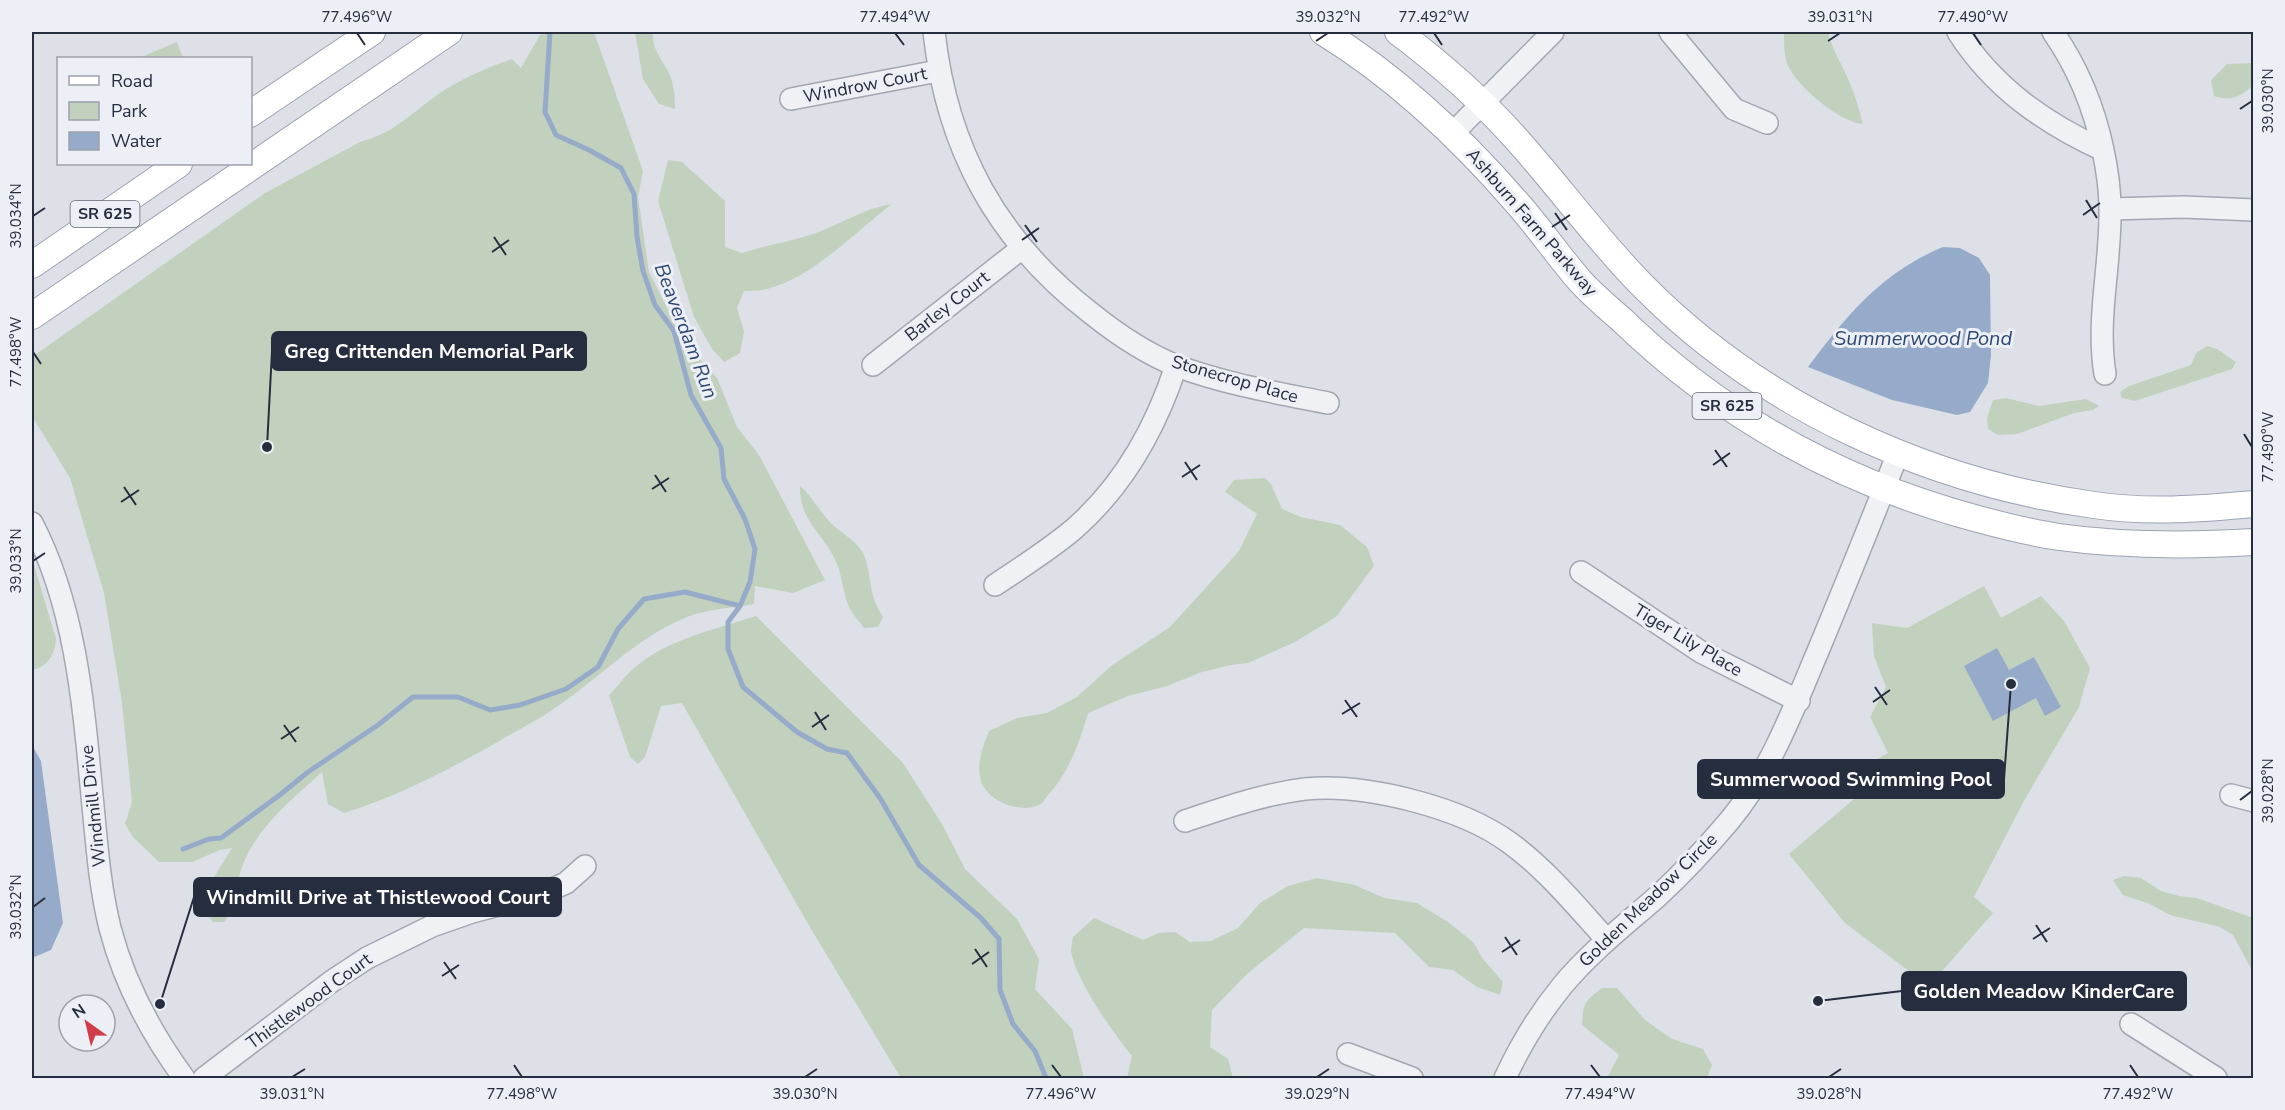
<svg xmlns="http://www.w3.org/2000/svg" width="2285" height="1110" viewBox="0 0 2285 1110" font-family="'Nunito Sans',sans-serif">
<rect width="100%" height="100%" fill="#dde0e7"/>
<!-- green -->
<path fill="#c1d1be" d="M559,32h35l49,139 -5,26 11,75 34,68 34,38 20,49 22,28 66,125 -32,13 -38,-7 -1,18c-21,4 -47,5 -67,13 -52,21 -89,63 -135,93 -16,11 -34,20 -51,30 -51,29 -102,56 -157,73l-16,-9 -6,-32c-29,27 -62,52 -78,90 -9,20 -6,42 -20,60h-11l-8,-10 8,-33 19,-31 -12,2 -28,12h-33l-26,-25 -8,-13 7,-22 -10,-99 -18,-110 -34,-115 -38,-62v-59l233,-164 97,-52c30,-6 53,-31 78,-48 22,-15 47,-25 72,-34l9,9 19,-33z
M635,32h18c-1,17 7,25 15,39 6,12 7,25 7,38l-16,-5 -16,-25z
M1784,32h44c4,18 14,32 21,49 6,14 10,28 14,43 -23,-1 -72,-42 -77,-64 -2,-9 -2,-19 -2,-28z
M177,42l6,16h-44z
M2253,63v22c-11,11 -23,17 -39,11l-3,-16 16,-16z
M668,160l14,2 43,39v46l17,6c23,-8 48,-11 71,-19 27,-9 51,-26 79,-30 -37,28 -80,74 -125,85 -7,2 -16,2 -23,2l-7,17 7,23 -4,22 -16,9 -12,-13 -18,-32 -36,-116z
M2207,346l10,3 19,13 -4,7 -97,32 -13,-3 -2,-6 9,-6 62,-21 5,-12z
M2006,398l33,8 47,-7 13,7 -6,4 -19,3 -57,21 -19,1 -10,-6 -1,-11 6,-18z
M1265,478l6,6 11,25 19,8 39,8 27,22 7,19 -38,51 -41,25 -47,21 -17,2 -29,7 -35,14 -39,10 -40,17c-9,30 -18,58 -40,82 -2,3 -6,9 -9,10 -19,9 -52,-4 -58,-24 -5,-17 2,-35 8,-50l28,-13 30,-5 30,-16 34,-31 59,-39 69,-76 18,-37 -32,-22 9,-12z
M800,486c13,11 19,25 30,36 10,11 28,19 34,33 9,24 3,37 19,62l-5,10 -14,1c-4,-6 -10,-12 -14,-19 -7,-14 -7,-30 -13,-45 -12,-30 -38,-42 -37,-78z
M32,558l24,81c-1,15 -8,28 -24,31z
M1984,586l17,32 40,-22 23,25 26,47 -11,39 -54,92 -51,98 19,16 -64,73 -84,-63 -56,-69 78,-66 -4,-21 25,-14 -18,-36 16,-30 -12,-31 -2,-33 35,5z
M756,616l147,147 39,61 23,45 52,50 22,40 -4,30 37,40 12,49h-183l-90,-149 -129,-226 -21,3 -16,51 -7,7 -8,-7 -21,-62c8,-8 15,-18 23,-25 34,-31 82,-40 124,-54z
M2124,876l17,2 20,13 18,5 18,2 56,20v54l-20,-37 -13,-8 -50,-12 -20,-11 -27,-9 -10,-15z
M1317,878l38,7 29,13 33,5 31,19 25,20 10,17 20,23 -3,13 -23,-8 -24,-17 -24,-3 -34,-34 -91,-5 -57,46 -35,36 -2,37 18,12 5,19h-106l5,-22c-18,-22 -57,-77 -61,-105 0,-4 1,-9 2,-14l21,-19 49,22 16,-7 16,-1 15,10 21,-1 27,-13 22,-25 28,-17z
M1602,988h15l28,32 27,19 31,10 9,16 -5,13h-100l12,-23 -37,-30c1,-22 3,-24 20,-37z"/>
<!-- water -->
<path fill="#96abc9" d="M1943,247l17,1 19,10 11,17 1,80 -3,28 -18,29 -13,3 -65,-15 -84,-33c39,-52 73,-94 135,-120z
M1997,648l12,22 25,-13 27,50 -16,9 -9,-18 -43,23 -29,-55z
M32,745l9,16 22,162 -12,27 -19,8z"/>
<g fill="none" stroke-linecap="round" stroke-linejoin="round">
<!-- stream -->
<path stroke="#96abc9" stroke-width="5" d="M550,32l-5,80 11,23 33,15 32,18 13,26 3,43 6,34 12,34 19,26 17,64 30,53 3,31 21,40 10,30 -5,33 -10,24 -12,16v27l15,38 54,45 30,17 20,4 33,45 39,67 62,53 18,21 1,51 13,34 22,27 11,27
M183,849l26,-10 12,-1 60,-44 27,-22 70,-47 35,-28h45l32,13 30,-5 46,-16 32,-22 20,-38 26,-30 41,-7 55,14"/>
<defs>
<path id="minor" d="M934,32c13,117 63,209 158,282 25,20 55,40 85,52 48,18 101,27 151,37
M1670,32l64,77 33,14
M1958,32c35,55 86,91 145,118 -9,-43 -25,-82 -50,-118
M791,99l147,-28
M1453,133l100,-101
M2103,150c4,19 7,39 7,59 1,56 -14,110 -5,165
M2110,209l73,-2 71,3
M873,365l149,-117
M32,523c45,86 52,188 61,283 4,41 7,82 17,122 14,54 41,105 74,150
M1581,572l120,80 98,49
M995,585c27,-18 54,-35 79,-56 49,-43 82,-102 102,-163
M2231,795l23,6
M1185,821c39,-13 79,-27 120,-32 60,-6 156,18 205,54 37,27 66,63 97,97
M2131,1024l85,54
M1348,1054l64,24
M204,1078l128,-97 35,-23 65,-32 40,-14 69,-18 25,-11 19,-17
M1505,1078c15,-32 34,-64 57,-92 28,-34 63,-61 96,-90 26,-24 50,-50 72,-76 41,-50 63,-110 88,-169 27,-65 54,-131 80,-198"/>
<path id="major" d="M1323,32c75,46 138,106 195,172 22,25 41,53 63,78 13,14 27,26 41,38 100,97 221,163 356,199 26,7 53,14 81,18 65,9 129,9 195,5
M1398,32c44,33 85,69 121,110 41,46 78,97 121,141 119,122 286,199 454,222 53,8 106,4 160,-1
M250,114l122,-82
M32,265l147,-101
M32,316l417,-284"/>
</defs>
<!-- minor casing -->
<use href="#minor" stroke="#a2a7b1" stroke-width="24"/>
<!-- major casing -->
<use href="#major" stroke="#9ca3b3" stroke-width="28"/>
<!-- minor -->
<use href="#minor" stroke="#eff1f5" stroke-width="21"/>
<!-- major -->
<use href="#major" stroke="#fff" stroke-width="26"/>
</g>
<!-- ticks -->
<path fill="none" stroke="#262d3e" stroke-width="2" d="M357,33l8,12M895,33l9,12M1434,33l8,12M1973,33l8,12M1316,41l12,-8M1828,41l12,-8M2240,109l12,-8M2086,200l11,18M1555,213l12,17M2083,215l17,-12M33,216l12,-8M1025,225l12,17M1552,227l18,-12M494,237l12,18M1022,240l17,-12M492,252l17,-12M33,352l8,12M2244,434l8,13M1715,450l12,17M1185,462l12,18M1713,465l17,-12M655,475l11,17M1182,477l18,-12M124,487l12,18M652,489l17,-11M121,502l18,-12M33,561l12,-8M1875,687l12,18M1345,700l12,17M1873,702l17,-12M815,712l11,18M1342,714l18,-11M284,725l12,17M812,727l17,-12M281,739l18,-12M2240,800l12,-9M33,907l12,-9M2036,925l11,17M1505,937l12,18M2033,939l17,-11M975,949l12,18M1502,952l18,-12M444,962l12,17M972,964l17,-12M442,976l17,-11M514,1065l8,12M1052,1065l9,12M1591,1065l9,12M2130,1065l8,12M292,1077l13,-8M805,1077l12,-8M1317,1077l12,-8M1829,1077l12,-8"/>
<g text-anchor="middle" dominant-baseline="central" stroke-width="6" stroke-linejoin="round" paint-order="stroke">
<!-- shield labels -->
<g fill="#eceff5" stroke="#616775" stroke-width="1.5">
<rect x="70.5" y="201" width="69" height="26" rx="4.5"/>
<rect x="1692.5" y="393" width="69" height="26" rx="4.5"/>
</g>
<g font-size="16" font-weight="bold" fill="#262d3e">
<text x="105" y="214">SR 625</text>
<text x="1727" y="406">SR 625</text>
</g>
<!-- street labels -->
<g font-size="18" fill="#262d3e" stroke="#eceff5">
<text transform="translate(865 85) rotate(-11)">Windrow Court</text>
<text transform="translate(1532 222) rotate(49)">Ashburn Farm Parkway</text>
<text transform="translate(947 306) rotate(-38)">Barley Court</text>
<text transform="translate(1235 379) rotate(16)">Stonecrop Place</text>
<text transform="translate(1688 640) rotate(31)">Tiger Lily Place</text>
<text transform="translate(93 806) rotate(-96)">Windmill Drive</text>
<text transform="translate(1648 900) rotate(-44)">Golden Meadow Circle</text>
<text transform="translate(309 1001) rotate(-36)">Thistlewood Court</text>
</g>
<!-- water labels -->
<g font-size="20" font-style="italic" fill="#2f4873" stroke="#eceff5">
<text transform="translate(686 331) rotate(69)">Beaverdam Run</text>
<text x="1923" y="338">Summerwood Pond</text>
</g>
</g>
<!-- callouts -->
<path fill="none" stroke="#262d3e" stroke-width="2" d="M267 447L272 351M2011 684L2004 779M160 1004L194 897M1818 1001L1902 991"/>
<g fill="#262d3e" stroke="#eceff5" stroke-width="2">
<circle cx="267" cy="447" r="6"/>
<circle cx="2011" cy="684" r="6"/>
<circle cx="160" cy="1004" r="6"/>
<circle cx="1818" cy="1001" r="6"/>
</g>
<g fill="#262d3e" stroke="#262d3e" stroke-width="2">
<rect x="272" y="332" width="314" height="38" rx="6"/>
<rect x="1698" y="760" width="306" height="38" rx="6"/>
<rect x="194" y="878" width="367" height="38" rx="6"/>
<rect x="1902" y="972" width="284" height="38" rx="6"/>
</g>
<g font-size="20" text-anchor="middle" font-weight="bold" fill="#fff">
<text x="429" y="358">Greg Crittenden Memorial Park</text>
<text x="1851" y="786">Summerwood Swimming Pool</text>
<text x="378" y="904">Windmill Drive at Thistlewood Court</text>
<text x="2044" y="998">Golden Meadow KinderCare</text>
</g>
<!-- border -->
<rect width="2285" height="1110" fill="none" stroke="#eceff5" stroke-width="66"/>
<!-- legend -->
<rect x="57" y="57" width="195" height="108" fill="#eceff5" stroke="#9da1ac" stroke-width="1.5"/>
<rect x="69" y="76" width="30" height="9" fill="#ffffff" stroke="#9da1ac" stroke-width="1.5"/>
<text x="111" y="87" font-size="18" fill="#262d3e">Road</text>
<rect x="69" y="102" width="30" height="18" fill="#c1d1be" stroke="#9da1ac" stroke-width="1.5"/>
<text x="111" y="117" font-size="18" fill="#262d3e">Park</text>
<rect x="69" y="132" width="30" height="18" fill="#96abc9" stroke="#9da1ac" stroke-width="1.5"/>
<text x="111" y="147" font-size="18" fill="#262d3e">Water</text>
<!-- north arrow -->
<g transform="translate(87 1023) rotate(326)"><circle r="28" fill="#eceff5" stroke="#9da1ac" stroke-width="1.5"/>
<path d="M0-4.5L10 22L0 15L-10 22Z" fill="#d13d48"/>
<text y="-9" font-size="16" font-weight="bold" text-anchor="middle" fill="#262d3e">N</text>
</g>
<rect x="33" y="33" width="2219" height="1044" fill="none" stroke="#262d3e" stroke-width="2"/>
<g font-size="15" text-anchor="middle" fill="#262d3e">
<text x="357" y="22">77.496°W</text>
<text x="895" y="22">77.494°W</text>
<text x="1328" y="22">39.032°N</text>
<text x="1434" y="22">77.492°W</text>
<text x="1840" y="22">39.031°N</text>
<text x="1973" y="22">77.490°W</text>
<text transform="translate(2268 101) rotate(-90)" y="5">39.030°N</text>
<text transform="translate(16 216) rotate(-90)" y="5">39.034°N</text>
<text transform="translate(16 352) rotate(-90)" y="5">77.498°W</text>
<text transform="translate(2268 447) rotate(-90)" y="5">77.490°W</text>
<text transform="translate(16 561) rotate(-90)" y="5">39.033°N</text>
<text transform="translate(2268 791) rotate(-90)" y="5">39.028°N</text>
<text transform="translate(16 907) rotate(-90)" y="5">39.032°N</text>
<text x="292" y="1099">39.031°N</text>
<text x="522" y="1099">77.498°W</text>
<text x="805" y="1099">39.030°N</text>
<text x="1061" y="1099">77.496°W</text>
<text x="1317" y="1099">39.029°N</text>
<text x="1600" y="1099">77.494°W</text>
<text x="1829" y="1099">39.028°N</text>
<text x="2138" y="1099">77.492°W</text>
</g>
</svg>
